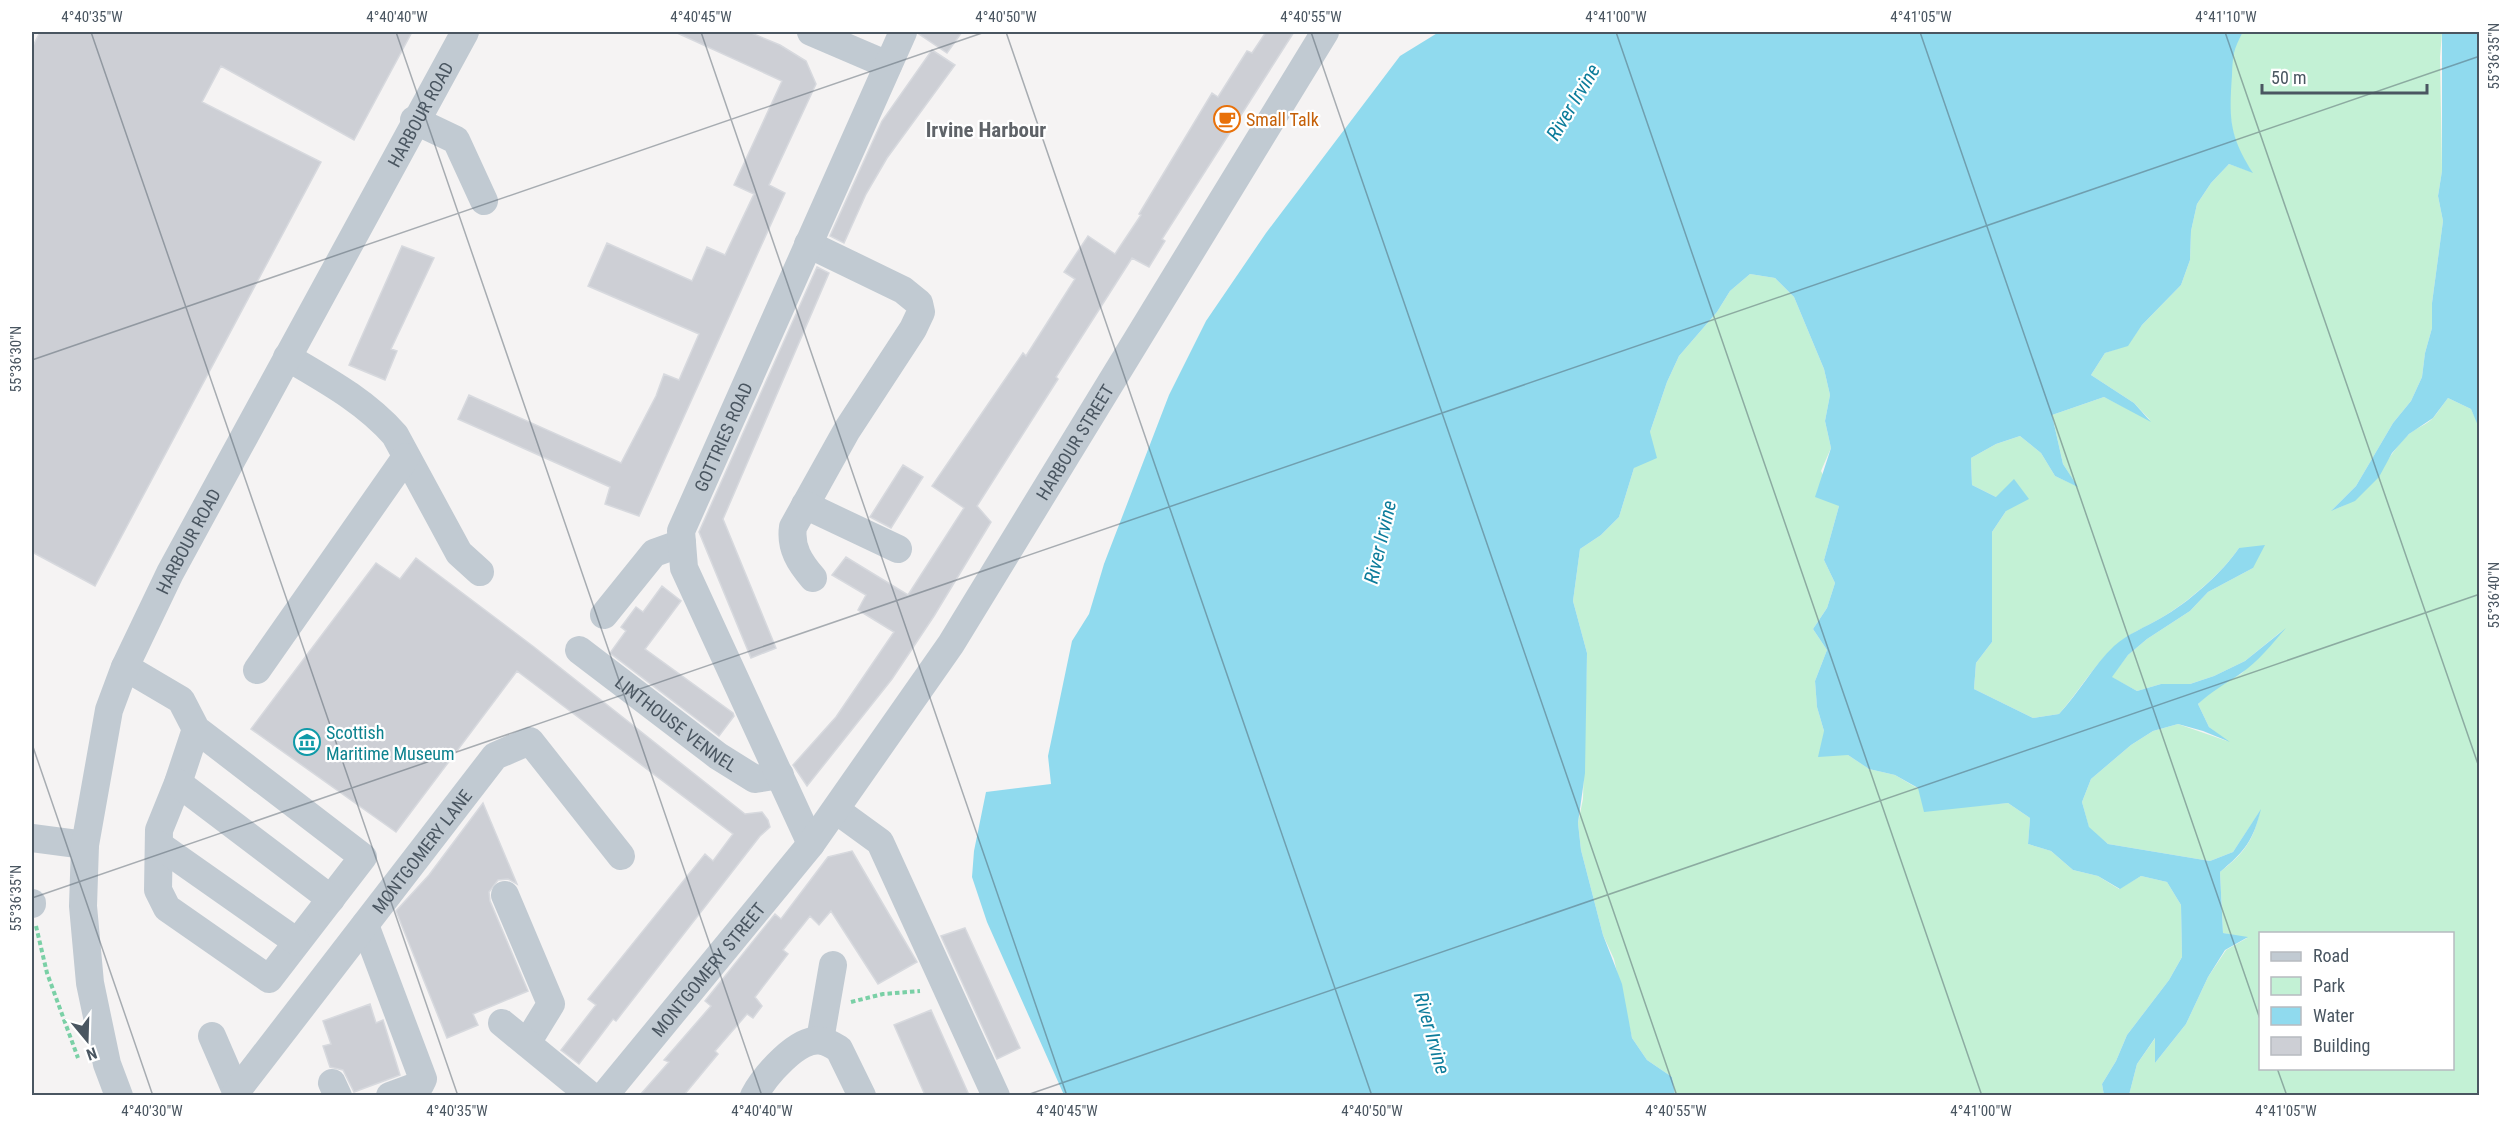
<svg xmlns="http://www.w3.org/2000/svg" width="2511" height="1127" viewBox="0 0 2511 1127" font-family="'Roboto Condensed',sans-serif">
<rect width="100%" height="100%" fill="#f5f3f3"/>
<!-- green -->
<path fill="#c3f1d5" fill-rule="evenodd" d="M2243,32l199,1 -2,24 2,114 -4,25 5,25 -11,82v25l-7,25 -3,24 -11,24 -18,22 -37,63 -24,24c39,-11 49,-48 75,-74 8,-8 20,-11 27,-19 5,-6 9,-13 14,-19l23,11 9,19 -1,667h-350l8,-31 19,-27 -1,26 31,-39 22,-47 18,-27 21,-12 -24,-5 -3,-61c24,-19 33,-30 40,-61l-27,41 -23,9 -102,-17 -19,-16 -7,-26 9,-23 40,-34 22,-14 25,-7 49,17 -18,-14 -11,-23 19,-18 24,-12 42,-44 -38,31 -31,15 -24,8h-29l-24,7 -26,-14 17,-22 19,-16 43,-28 18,-19 45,-24 -14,-20c-17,25 -52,55 -78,70 -17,10 -32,15 -47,29 -21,19 -36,46 -55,67l-26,4 -59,-29 2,-26 16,-21v-110l14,-21 -10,-14 -24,-12 -1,-27 25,-14 24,-8 21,17 14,23 22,10 -14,-22 -11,-49 52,-18 46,23 -16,-17 -43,-28 14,-22 23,-8 14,-20 39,-40 9,-25 1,-29 6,-27 14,-21 18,-19 23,8 -13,-20 -7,-24 -3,-26 3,-51zM2260,934h192v134h-192z
M1750,274l25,4 19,19 30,72 6,26 -5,26 6,27 -10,23 18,35 -15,54 11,23 -8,25 -14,21 14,21 -12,31 2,26 7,24 24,24 21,14 26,6 56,33 57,-5 22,15 -2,26 23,7 22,19 25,6 21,13 22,-13 26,6 14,23 1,52 -13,23 -42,55 -11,26 -14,23 2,11h-429l-3,-18 -25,-17 -15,-22 -18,-79 -11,-24 -22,-85 -3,-27 5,-24 4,-146 -14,-52 7,-52 21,-14 18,-18 15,-49 16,-36 17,-50 12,-26 38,-44 13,-21z"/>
<!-- water -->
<path fill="#90daee" d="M1439,32h804c-10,18 -10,23 -11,43 -3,43 -3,61 21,98l-24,-9 -18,19 -14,21 -6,27 -1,29 -9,25 -39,40 -14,21 -23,7 -14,22 43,28 17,19 -47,-25 -52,18 11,49 15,23 -23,-11 -14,-23 -21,-17 -24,8 -25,14 1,27 24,12 18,-18 15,20 -23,12 -14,21v110l-16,21 -2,26 59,29 26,-4c20,-21 34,-48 55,-68 15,-13 30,-18 47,-28 27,-15 61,-45 78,-70l26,-3 -12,23 -45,24 -18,19 -43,28 -19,16 -16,22 25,14 24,-7h29l24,-8 31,-15 41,-33c-14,16 -28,34 -46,46 -15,10 -28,17 -42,30l11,23 21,15 -27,-11 -25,-7 -25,7 -22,14 -40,34 -9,23 7,25 19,17 102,17 23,-9 28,-43c-8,32 -16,42 -41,63l3,61 25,4 -23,13 -17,27 -22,47 -31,39v-25l-18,26 -8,31h-25l-2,-11 14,-23 11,-26 42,-55 13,-23 -1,-52 -14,-23 -26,-6 -21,13 -22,-13 -25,-6 -22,-19 -23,-7 2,-26 -22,-15 -84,9 -6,-24 -23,-13 -26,-6 -21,-14 -30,2 6,-26 -7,-24 -2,-26 12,-31 -14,-21 14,-21 8,-25 -11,-23 15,-54 -24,-9 16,-49 -6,-27 5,-26 -6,-26 -30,-72 -19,-19 -25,-4 -20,17 -13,21 -38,44 -12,26 -17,50 7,26 -23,10 -15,49 -18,18 -21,14 -7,52 14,52 -2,120 -7,50 3,27 22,85 19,49 10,54 15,22 25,17 3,18h-611l-77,-173 -15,-45 2,-26 12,-59 65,-8 -3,-28 24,-115 17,-27 15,-50 65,-169 37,-74 60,-88 134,-177z
M2442,32h37v396l-8,-19 -23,-11 -15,20 -24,16 -17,19 -13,24 -24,24 -24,10 25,-25 37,-63 18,-22 11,-24 3,-24 7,-25v-25l11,-82 -5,-25 4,-25z"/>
<!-- building -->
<path fill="#cdcfd5" stroke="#d7d9de" stroke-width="1.5" d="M40,32h372l-58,108 -133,-74 -19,36 119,60 -226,424 -63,-34v-504z
M675,32h74l31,13 26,16 10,23 -47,101 16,8 -146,323 -34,-12 5,-17 -152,-68 11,-24 152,68 35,-67 8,-22 15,6 20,-46 -111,-48 19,-43 85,38 15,-34 18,8 29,-61 -20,-9 48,-104z
M919,32h43l-15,21 -28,-19z
M1266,32h28l-132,207 3,2 -16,26 -17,-9 -76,119 2,2 -81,127 14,16 -57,94 -42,63 -85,107 -14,-21 43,-48 58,-85 -36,-22 8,-15 -34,-20 14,-18 62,38 56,-87 -32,-22 91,-133 3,3 49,-77 -11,-7 24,-36 27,18 26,-39 -2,-1 73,-121 6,4 29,-46 5,2z
M932,50l23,15 -68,93 -21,36 -22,49 -14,-7 52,-115z
M402,246l32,12 -43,91 6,2 -12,29 -36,-15z
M817,267l12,6 -106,246 53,129 -25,10 -52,-126z
M903,465l20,12 -32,51 -21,-11z
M416,558l118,89 211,167 17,-2 6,8 2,7 -10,9 -144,185 -3,-2 -34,45 -18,-14 35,-45 -8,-6 117,-145 8,7 20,-27 -216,-163 -121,161 -145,-103 125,-166 24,16z
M662,586l19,15 -36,48 88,64 1,3 -15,20 -109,-83 16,-22 -5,-4 15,-20 7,5z
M483,803l34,81 -9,-5 -10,1 -9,12 1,9 38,90 -55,23 5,11 -31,13 -51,-127 33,-36z
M852,851l65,111 -39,22 -47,-73 -12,14 -9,-9 -27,34 5,4 -33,43 7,9 -9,12 -6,-4 -32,37 3,3 -34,41h-44l29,-33 -5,-2 47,-54 -6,-5 70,-87 6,5 47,-62z
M965,928l55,120 -23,11 -56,-123z
M370,1004l6,19 7,-3 17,55 -46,17 -11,-22 -13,-3 -7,-21 8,-2 -8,-23z
M931,1010l38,85h-44l-31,-70z"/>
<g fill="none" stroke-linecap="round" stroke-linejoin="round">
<!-- path -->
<path stroke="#7ad0a6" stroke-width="4" stroke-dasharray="4.5 3" stroke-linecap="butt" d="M36,926l11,47 31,85
M851,1002l32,-8 37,-3"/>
<!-- minor -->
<g stroke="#c1cad2" stroke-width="28">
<path d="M811,32l77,33"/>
<path d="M414,120l42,20 28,61"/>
<path d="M808,244l95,46 16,13 2,9 -8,17 -66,101 -54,97c-3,21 7,36 20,51"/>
<path d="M287,357c39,23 78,44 108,78l64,118 21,19"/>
<path d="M805,505l93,44"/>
<path d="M604,615l50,-62 28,-10"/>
<path id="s1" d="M579,650l139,106 37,23 25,-4"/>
<path d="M125,667l56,33 15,29 167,128 -94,122 -102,-71 -9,-18 1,-60 19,-47 18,-54"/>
<path d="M257,670l149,-213"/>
<path d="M178,783l153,116"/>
<path d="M836,810l44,32 116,254"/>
<path d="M32,838l53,7"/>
<path id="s2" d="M811,844l-127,-276 -3,-37 222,-499"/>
<path d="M159,845l138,97"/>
<path d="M505,895l46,109 -24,39"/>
<path d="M32,903v1"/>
<path d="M365,925l58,154 -3,6 -30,11"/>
<path d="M502,1023l89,73"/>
<path d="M212,1036l26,60"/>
<path d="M820,1040l13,-75"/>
<path d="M332,1083l6,13"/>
<path id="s3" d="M236,1092l259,-336 35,-15 91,115"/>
<path id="s4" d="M119,1096l-12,-32 -17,-81 -7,-77 2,-61 24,-135 16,-43 45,-94 295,-541"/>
<path id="s5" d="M604,1096l207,-252 140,-200 374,-612"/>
<path d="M754,1096c10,-19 45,-61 68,-55 6,1 12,5 17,8l23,47"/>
</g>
</g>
<!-- ticks -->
<path fill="none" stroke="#4a5661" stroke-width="1.5" stroke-opacity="0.45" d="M91,32l367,1064M396,32l366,1064M701,32l366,1064M1006,32l366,1064M1311,32l366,1064M1616,32l366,1064M1920,32l340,987M2225,32l255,738M32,360l953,-328M32,744l121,352M32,898l2448,-842M2277,1068l10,28M1024,1096l1456,-502"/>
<!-- icons -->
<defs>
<symbol id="cafe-ring" viewBox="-11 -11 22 22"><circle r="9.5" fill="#fff" stroke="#e8710a" stroke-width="1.5"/><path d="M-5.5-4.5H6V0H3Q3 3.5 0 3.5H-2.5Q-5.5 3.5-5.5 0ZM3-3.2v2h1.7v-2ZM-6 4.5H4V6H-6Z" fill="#e8710a"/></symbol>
<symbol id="museum-ring" viewBox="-11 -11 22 22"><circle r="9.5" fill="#fff" stroke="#0f9aa8" stroke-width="1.5"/><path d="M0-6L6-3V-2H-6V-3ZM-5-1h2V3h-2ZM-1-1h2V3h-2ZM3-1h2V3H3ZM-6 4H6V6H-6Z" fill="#0f9aa8"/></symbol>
</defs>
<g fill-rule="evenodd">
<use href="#cafe-ring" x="1212" y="104" width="30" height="30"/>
<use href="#museum-ring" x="292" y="727" width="30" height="30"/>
</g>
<g text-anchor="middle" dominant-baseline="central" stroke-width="4.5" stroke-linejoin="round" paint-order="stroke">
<!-- street labels -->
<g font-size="18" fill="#4a5661" stroke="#fff">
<text stroke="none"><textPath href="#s4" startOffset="1065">HARBOUR ROAD</textPath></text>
<text stroke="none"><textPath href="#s2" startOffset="444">GOTTRIES ROAD</textPath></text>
<text stroke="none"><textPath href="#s5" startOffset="807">HARBOUR STREET</textPath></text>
<text stroke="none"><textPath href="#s4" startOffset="579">HARBOUR ROAD</textPath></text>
<text stroke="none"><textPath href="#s1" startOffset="122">LINTHOUSE VENNEL</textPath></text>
<text stroke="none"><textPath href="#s3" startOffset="304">MONTGOMERY LANE</textPath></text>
<text stroke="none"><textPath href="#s5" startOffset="164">MONTGOMERY STREET</textPath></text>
</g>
<!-- food labels -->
<g font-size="18" fill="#c56008" stroke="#fff" text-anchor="start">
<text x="1246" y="119">Small Talk</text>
</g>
<!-- culture labels -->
<g font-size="18" fill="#0d838f" stroke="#fff" text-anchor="start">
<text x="326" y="732">Scottish<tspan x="326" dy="21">Maritime Museum</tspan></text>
</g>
<!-- water labels -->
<g font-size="20" font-style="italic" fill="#0c7c9b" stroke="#fff">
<text transform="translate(1573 102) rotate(-59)">River Irvine</text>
<text transform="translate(1380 542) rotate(-77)">River Irvine</text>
<text transform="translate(1432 1033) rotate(74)">River Irvine</text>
</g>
<!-- quarter labels -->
<g font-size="21" font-weight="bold" fill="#5f6368" stroke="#fff">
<text x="986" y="130">Irvine Harbour</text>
</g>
</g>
<!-- border -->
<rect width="2511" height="1127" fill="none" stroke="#ffffff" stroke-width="66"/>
<!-- legend -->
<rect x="2259" y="932" width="195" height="138" fill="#ffffff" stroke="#b7bbc0" stroke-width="1.5"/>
<rect x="2271" y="952" width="30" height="9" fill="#c1cad2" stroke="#b7bbc0" stroke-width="1.5"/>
<text x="2313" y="962" font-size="18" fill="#4a5661">Road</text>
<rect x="2271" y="977" width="30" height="18" fill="#c3f1d5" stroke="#b7bbc0" stroke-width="1.5"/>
<text x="2313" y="992" font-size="18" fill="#4a5661">Park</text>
<rect x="2271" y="1007" width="30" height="18" fill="#90daee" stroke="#b7bbc0" stroke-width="1.5"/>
<text x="2313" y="1022" font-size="18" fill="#4a5661">Water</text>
<rect x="2271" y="1037" width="30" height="18" fill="#cdcfd5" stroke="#b7bbc0" stroke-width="1.5"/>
<text x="2313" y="1052" font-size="18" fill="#4a5661">Building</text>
<!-- north arrow -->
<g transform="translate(87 1040) rotate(161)" stroke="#ffffff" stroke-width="4.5" paint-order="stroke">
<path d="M0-4.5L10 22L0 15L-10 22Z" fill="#4a5661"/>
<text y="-9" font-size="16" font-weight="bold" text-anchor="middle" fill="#4a5661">N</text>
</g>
<!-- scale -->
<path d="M2262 84v9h165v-9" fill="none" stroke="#4a5661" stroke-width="3"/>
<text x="2271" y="84" font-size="18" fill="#4a5661" stroke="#ffffff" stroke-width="4.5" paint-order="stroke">50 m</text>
<rect x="33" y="33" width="2445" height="1061" fill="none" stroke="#4a5661" stroke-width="2"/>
<g font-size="15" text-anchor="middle" fill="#4a5661">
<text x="92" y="22">4°40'35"W</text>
<text x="397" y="22">4°40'40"W</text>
<text x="701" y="22">4°40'45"W</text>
<text x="1006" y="22">4°40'50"W</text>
<text x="1311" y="22">4°40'55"W</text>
<text x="1616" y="22">4°41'00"W</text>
<text x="1921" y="22">4°41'05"W</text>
<text x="2226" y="22">4°41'10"W</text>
<text transform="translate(2494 56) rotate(-90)" y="5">55°36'35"N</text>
<text transform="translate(16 359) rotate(-90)" y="5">55°36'30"N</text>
<text transform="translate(2494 595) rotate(-90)" y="5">55°36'40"N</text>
<text transform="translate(16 898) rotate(-90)" y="5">55°36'35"N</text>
<text x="152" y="1116">4°40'30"W</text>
<text x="457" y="1116">4°40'35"W</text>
<text x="762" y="1116">4°40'40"W</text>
<text x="1067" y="1116">4°40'45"W</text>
<text x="1372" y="1116">4°40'50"W</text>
<text x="1676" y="1116">4°40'55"W</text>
<text x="1981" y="1116">4°41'00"W</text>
<text x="2286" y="1116">4°41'05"W</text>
</g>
</svg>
